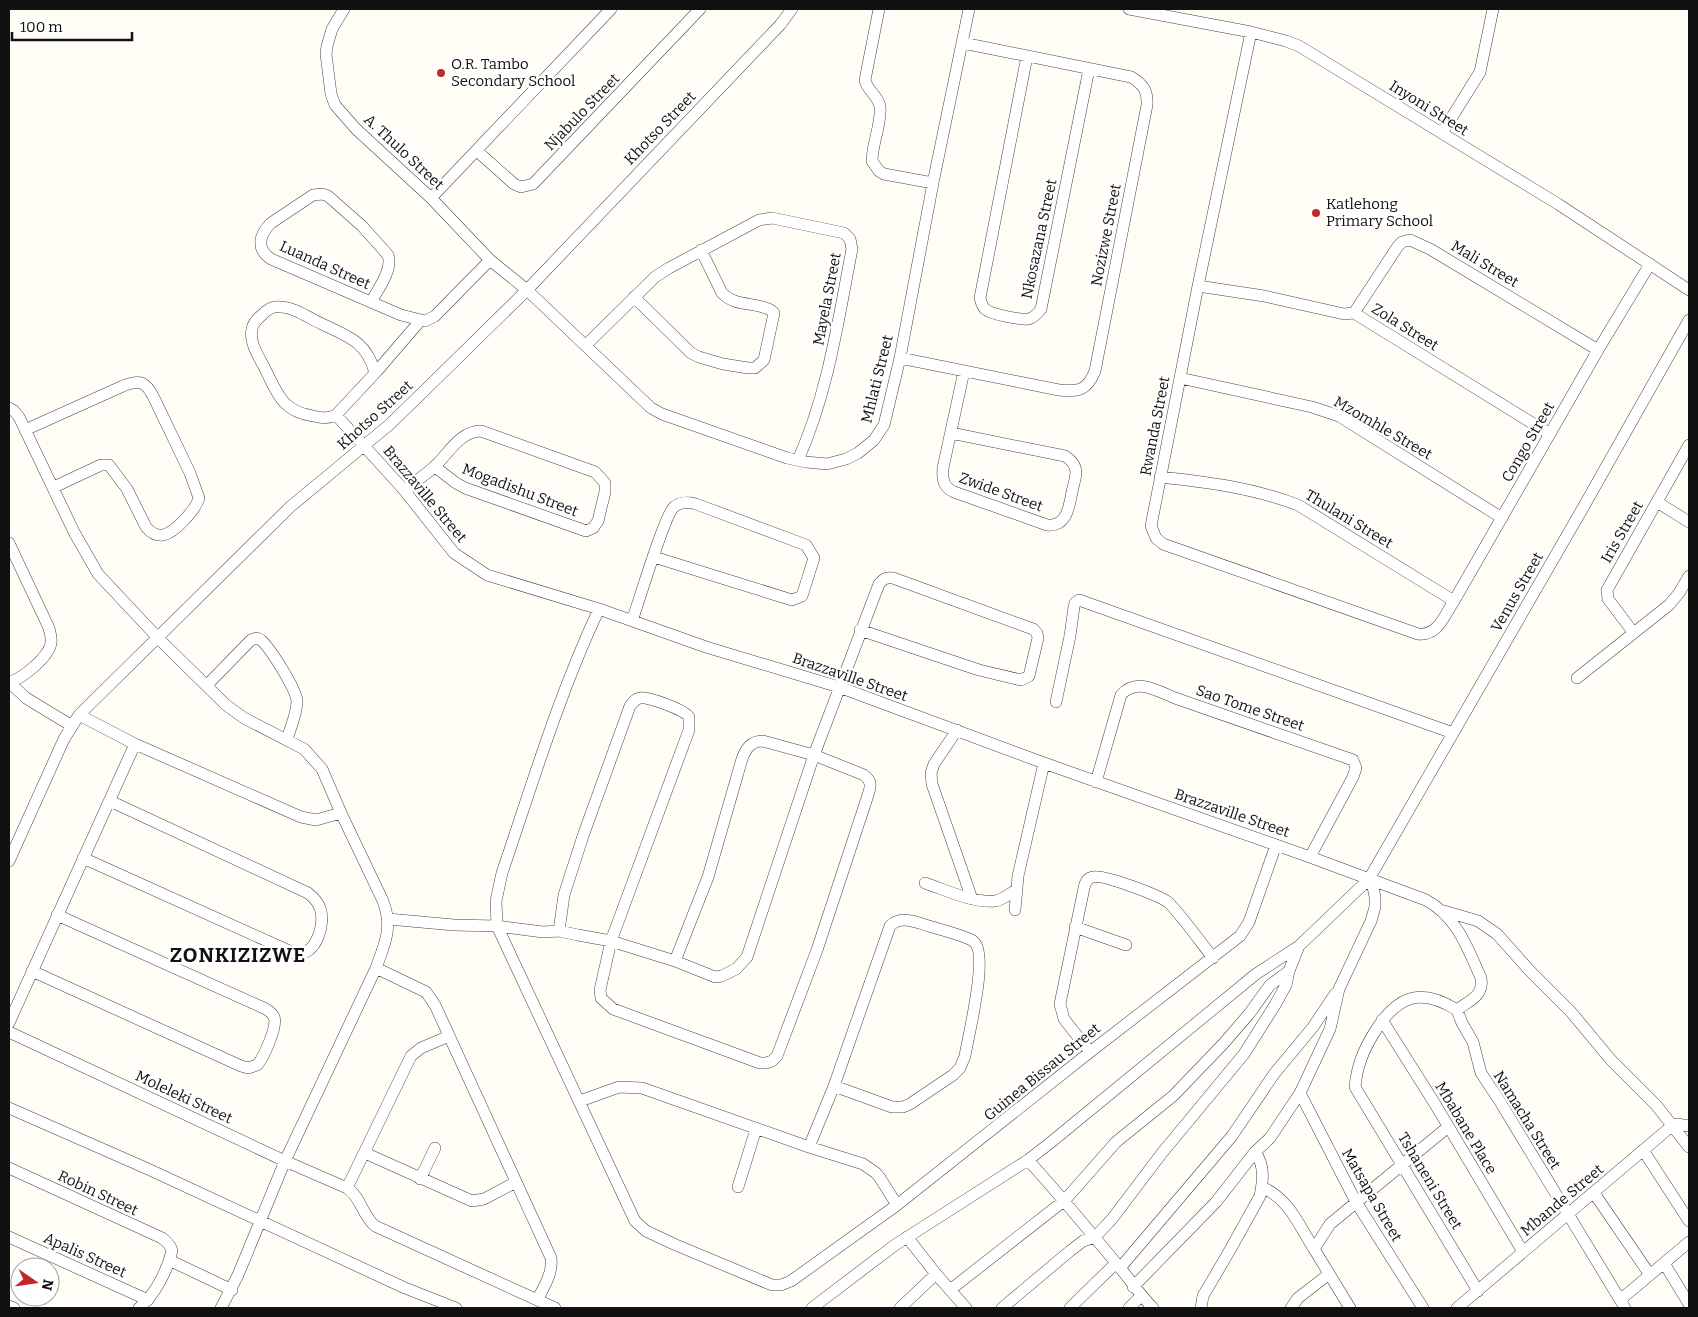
<svg xmlns="http://www.w3.org/2000/svg" width="1698" height="1317" viewBox="0 0 1698 1317" font-family="Bitter,serif">
<rect width="100%" height="100%" fill="#fffdf5"/>
<g fill="none" stroke-linecap="round" stroke-linejoin="round">
<defs>
<path id="minor" d="M344,9l-12,20 -5,17 -1,8 5,40 4,11 21,24 75,69 59,62 37,30 124,118 11,6 125,44 19,4 21,2 19,-5 12,-6 16,-13 10,-15 16,-67 33,-175 36,-174
M879,9l-14,71c2,11 14,16 15,27 2,15 -8,37 -8,54l7,10 5,3 49,9
M1129,9l122,23 35,9 13,5 259,158 131,86
M1251,32l-53,254 -47,240 5,12 7,6 255,90c20,2 26,-18 36,-33l144,-251 52,-86
M1027,56l-47,242c1,4 2,8 5,11 5,5 35,11 43,10 6,-1 10,-6 13,-10l48,-240
M1442,133l38,-61 13,-63
M477,151l37,33 7,3 12,-3 167,-175
M431,198l180,-189
M1198,286l66,10 80,18 10,-1 196,121
M634,297l57,56 8,4 24,7 25,4h7l9,-8 10,-47 -2,-2c-15,-10 -36,-3 -50,-18l-21,-43
M371,302c7,-13 22,-32 17,-47l-26,-29 -34,-30 -6,-2 -9,1 -42,28c-12,12 -15,26 0,36l130,56 24,6 10,-5 55,-56
M1354,313l44,-67 4,-4 8,-2 20,9 168,101
M586,345l69,-68 14,-9 90,-48 13,-2 72,15 6,6 2,10c-14,72 -24,144 -54,211
M900,358l159,32c19,2 28,1 36,-19l52,-266c1,-14 -4,-21 -16,-28l-168,-34
M375,373c-8,-31 -26,-36 -53,-49 -13,-6 -28,-17 -42,-17 -7,-1 -13,3 -17,7 -5,4 -10,9 -11,15 -3,13 6,26 11,36 14,26 17,46 50,51 9,2 15,3 23,-1l41,-44 43,-50
M1180,378l132,29 27,9 163,102
M9,408l5,3 5,6 55,115 24,42 61,65 67,66 18,13 60,31 18,20 19,44 42,88c10,27 2,42 -7,67l-91,193 -47,114 -17,33
M336,415l68,75 50,63 33,22 112,34 107,38 133,40 205,76 266,94 116,43c31,17 41,47 55,78 3,18 -11,22 -24,32
M25,430l98,-44c18,-7 23,-4 31,12l36,75 9,25c-3,11 -24,35 -36,37 -7,1 -13,-3 -17,-8l-19,-38 -18,-24h-8l-47,22
M951,433l114,23c6,4 11,9 11,16 0,6 -3,14 -4,20 -3,15 -5,35 -25,33l-93,-33c-11,-5 -12,-13 -11,-24l21,-97
M1160,477c47,5 94,11 138,28l156,96
M404,490c10,-8 22,-15 31,-24 14,-13 25,-35 46,-35l114,41 10,11v9l-7,29 -5,7 -7,3 -121,-43 -9,-5 -21,-16
M1657,502l32,20
M9,543l40,85c1,5 3,10 2,15 -2,14 -29,36 -42,39
M599,609c-40,85 -67,176 -97,264l-6,28 1,25 138,295 11,10 30,14 96,40h9l10,-4 106,-76 193,-153 150,-116 9,-14 27,-77
M632,621c6,-17 33,-107 42,-114 6,-5 15,-5 22,-3l110,41 8,13 -12,38 -10,4 -138,-43
M1633,632l-25,-33 -1,-9 82,-145
M1577,678l92,-73 10,-12 10,-17
M9,682l17,16 46,28
M207,685l44,-45 6,-2 4,2c10,9 35,49 36,61 0,13 -7,27 -10,39
M1056,702l14,-66 4,-29 1,-4 4,-3 374,133
M79,715l56,29 166,73 15,3 25,-7
M957,730l-23,34 -3,9 1,11 40,115
M1096,782l25,-87c15,-18 37,-4 54,3l178,62 3,8 -3,9 -43,80
M83,858l213,96c20,2 30,-30 24,-46 -2,-6 -7,-11 -12,-15l-198,-92
M9,861l55,-122 15,-24 211,-208 99,-82 34,-33 104,-102 253,-265 12,-16
M925,883c21,7 47,20 70,18 8,-1 14,-7 21,-11
M1015,910l3,-34 26,-113
M1444,911l34,10 19,13 33,37 41,41 40,48 45,45 33,42
M388,919l66,6 43,1 46,6 16,-1 19,4 33,6 64,20 40,16 7,-1 14,-7 11,-12 67,-202 65,-171c4,-5 7,-7 14,-6l140,51 4,4 1,5 -9,38 -8,4 -42,-10 -119,-40
M1075,927l51,18
M559,931l5,-36 19,-59 47,-130c3,-4 5,-7 10,-8 7,-2 45,12 49,19v13l-78,211 -11,49 1,8 12,11 147,54h6l6,-2 5,-5 40,-106 51,-155c3,-9 4,-14 -4,-20l-50,-20 -51,-14c-12,0 -17,7 -21,18l-34,118 -33,84
M376,968l50,24 9,13 116,253c2,15 -7,29 -14,42
M32,971l209,95 7,2 9,-3c6,-6 21,-39 17,-48 -1,-3 -5,-6 -8,-8l-209,-94
M1457,1010c-38,-24 -61,-13 -83,23 -11,18 -17,33 -19,54l123,204
M1457,1010l5,13 11,19 8,31 18,27 126,208
M1382,1020l53,84 88,148
M9,1023l126,-279
M9,1032l276,129 62,27c14,9 15,27 28,38l180,82
M1090,1052l-26,-33 -4,-15 24,-116c1,-5 3,-10 9,-11 10,-3 68,19 76,26 16,17 30,37 44,55
M1300,1093l56,109 67,106
M580,1101l39,-14 23,1 167,59 54,17 13,9 4,5 17,27
M9,1108l139,61 257,119 51,20
M809,1147l25,-61 56,-160c11,-11 26,-4 39,0 12,4 34,9 44,15 17,11 -5,95 -8,115l-5,12 -7,7 -43,29 -7,3h-11l-58,-21
M1643,1150l46,71
M365,1153l107,48 12,-2 32,-17
M1028,1160c30,33 59,68 88,103 13,15 23,31 37,45
M9,1168l153,70c4,3 9,7 10,13 -5,20 -17,44 -33,57
M420,1179l15,-31
M738,1187l18,-58
M1262,1187c28,13 36,37 52,62
M347,1188l64,-132 10,-8 28,-12
M1594,1193l56,82
M9,1237l139,63
M907,1237l29,37 30,34
M169,1260l63,30
M1664,1263l25,41
M1120,1268l112,-132 42,-62 39,-47 22,-33
M1133,1287l83,-85 39,-50 15,-14 30,-45 30,-64 9,-40 32,-68 4,-14v-10l-2,-10 -5,-7
M950,1290l115,-90 51,-58 57,-46 51,-53 25,-29 21,-29 19,-14
M1620,1300l69,-58
M9,1306l5,2
M812,1308l83,-63 133,-85 22,-17 206,-169 43,-28 70,-67 215,-373 105,-186
M900,1308l36,-34
M1002,1308l68,-57 13,-10 12,-4 17,-18 50,-66 82,-99 31,-49 11,-20 3,-14 10,-25
M1070,1308l46,-45
M1129,1308l12,-12
M1201,1308l2,-12 27,-46 30,-54c3,-15 5,-31 -5,-44
M1291,1308l7,-10 31,-24
M1350,1308l-36,-59 16,-25 118,-97
M1457,1308l210,-178 10,-6 12,2"/>
</defs>
<!-- minor casing -->
<use href="#minor" stroke="#444" stroke-width="12"/>
<!-- minor -->
<use href="#minor" stroke="#fff" stroke-width="11"/>
</g>
<!-- markers -->
<g fill="#c4262e" stroke="#fff" stroke-width="2">
<circle cx="441" cy="73" r="5"/>
<circle cx="1316" cy="213" r="5"/>
</g>
<g text-anchor="middle" dominant-baseline="central" stroke-width="5" stroke-linejoin="round" paint-order="stroke">
<!-- poi labels -->
<g font-size="15" fill="#111" stroke="#fff" text-anchor="start">
<text x="451" y="64">O.R. Tambo<tspan x="451" dy="17">Secondary School</tspan></text>
<text x="1326" y="204">Katlehong<tspan x="1326" dy="17">Primary School</tspan></text>
</g>
<!-- street labels -->
<g font-size="15" fill="#111" stroke="#fff">
<text transform="translate(1429 108) rotate(32)">Inyoni Street</text>
<text transform="translate(582 112) rotate(-46)">Njabulo Street</text>
<text transform="translate(660 128) rotate(-46)">Khotso Street</text>
<text transform="translate(404 152) rotate(43)">A. Thulo Street</text>
<text transform="translate(1106 235) rotate(-79)">Nozizwe Street</text>
<text transform="translate(1039 239) rotate(-78)">Nkosazana Street</text>
<text transform="translate(1485 264) rotate(31)">Mali Street</text>
<text transform="translate(325 265) rotate(24)">Luanda Street</text>
<text transform="translate(827 299) rotate(-79)">Mayela Street</text>
<text transform="translate(1405 327) rotate(32)">Zola Street</text>
<text transform="translate(877 379) rotate(-76)">Mhlati Street</text>
<text transform="translate(375 415) rotate(-42)">Khotso Street</text>
<text transform="translate(1155 426) rotate(-79)">Rwanda Street</text>
<text transform="translate(1383 428) rotate(30)">Mzomhle Street</text>
<text transform="translate(1528 442) rotate(-60)">Congo Street</text>
<text transform="translate(520 490) rotate(21)">Mogadishu Street</text>
<text transform="translate(1001 492) rotate(20)">Zwide Street</text>
<text transform="translate(425 494) rotate(50)">Brazzaville Street</text>
<text transform="translate(1349 519) rotate(31)">Thulani Street</text>
<text transform="translate(1622 532) rotate(-60)">Iris Street</text>
<text transform="translate(1517 592) rotate(-60)">Venus Street</text>
<text transform="translate(850 677) rotate(19)">Brazzaville Street</text>
<text transform="translate(1250 708) rotate(19)">Sao Tome Street</text>
<text transform="translate(1232 813) rotate(19)">Brazzaville Street</text>
<text transform="translate(1042 1072) rotate(-39)">Guinea Bissau Street</text>
<text transform="translate(184 1097) rotate(25)">Moleleki Street</text>
<text transform="translate(1527 1120) rotate(58)">Namacha Street</text>
<text transform="translate(1466 1128) rotate(59)">Mbabane Place</text>
<text transform="translate(1430 1181) rotate(59)">Tshaneni Street</text>
<text transform="translate(98 1193) rotate(25)">Robin Street</text>
<text transform="translate(1372 1195) rotate(60)">Matsapa Street</text>
<text transform="translate(1562 1200) rotate(-40)">Mbande Street</text>
<text transform="translate(85 1255) rotate(24)">Apalis Street</text>
</g>
<!-- district labels -->
<g font-size="20" font-weight="bold" letter-spacing="1" fill="#111" stroke="#fff">
<text x="238" y="955">ZONKIZIZWE</text>
</g>
</g>
<!-- border -->
<rect width="1698" height="1317" fill="none" stroke="#111111" stroke-width="20"/>
<!-- north arrow -->
<g transform="translate(35 1282) rotate(103)"><circle r="24" fill="#ffffff" stroke="#a0a0a0"/>
<path d="M0-4L9 19L0 12L-9 19Z" fill="#c4262e"/>
<text y="-8" font-size="14" font-weight="bold" text-anchor="middle" fill="#111111">N</text>
</g>
<!-- scale -->
<path d="M12 32v8h120v-8" fill="none" stroke="#111111" stroke-width="2.5"/>
<text x="20" y="32" font-size="15" fill="#111111" stroke="#ffffff" stroke-width="4" paint-order="stroke">100 m</text>
</svg>
